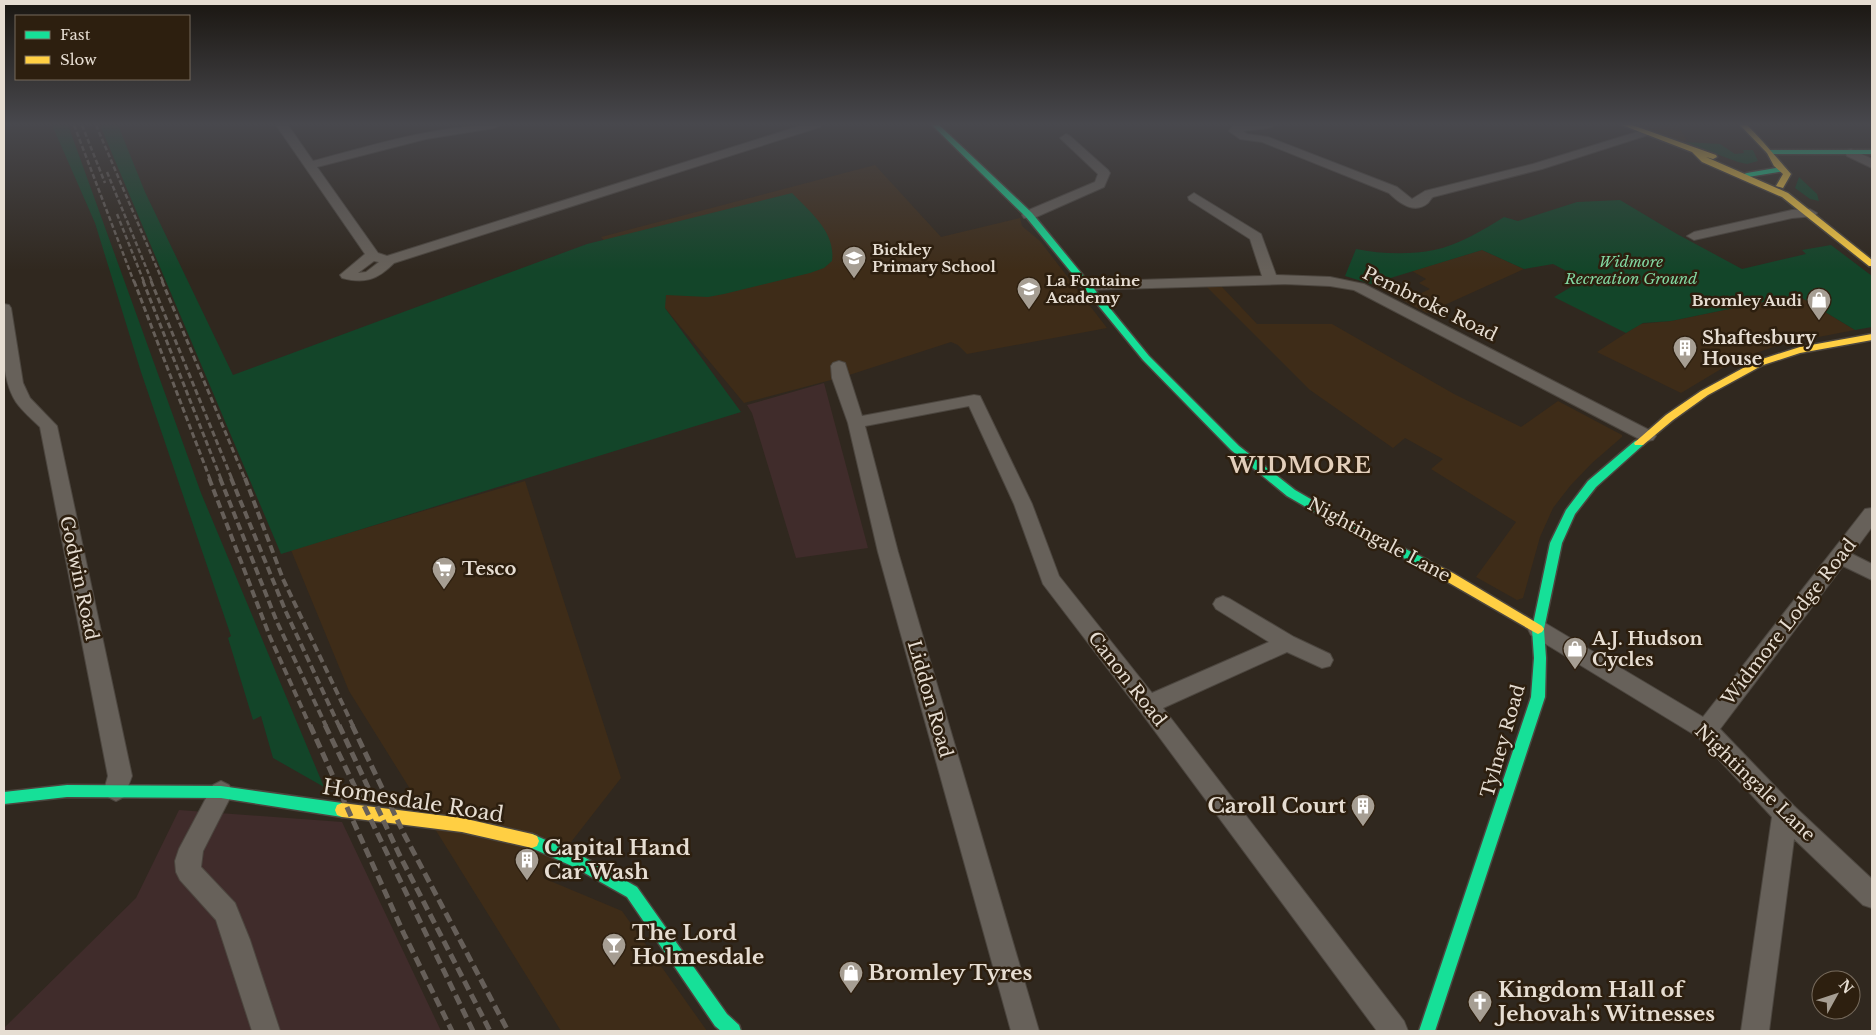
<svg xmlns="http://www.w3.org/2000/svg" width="1876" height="1035" viewBox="0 0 1876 1035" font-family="'Libre Baskerville',serif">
<rect width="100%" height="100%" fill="#30281f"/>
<!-- built -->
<path fill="#3e2c18" d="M1634,125h43l9,14 -4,4z
M875,165l66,72 79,-19 2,8 18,15 67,87 -140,26 -9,-9 -7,-3 -105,34 -102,27 -79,-95 -64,-71z
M1482,250l42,19 -97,44 -23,-12 26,-12 -11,-6 7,-4 -14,-8z
M1207,287h15l35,37h75l122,70 67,33 37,-26 64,34v2l-30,26 -22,23 -17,22 -13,29 -17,61 -6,2 -41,-23 40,-55 -85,-53 12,-10 -38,-21 -12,10 -83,-58z
M1797,295l58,35 -73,14 -23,8 -28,11 -50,30 -84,-41 43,-28 31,-3z
M525,481l96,297 -78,100 79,33 85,120h-146l-212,-340 -58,-141z"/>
<!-- industrial -->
<path fill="#402c2b" d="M824,383l44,165 -72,10 -44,-145 -5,-8z
M179,810l163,12 99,209h-437v-3l132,-130z"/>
<!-- green -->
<path fill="#134529" d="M52,125h16l133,368 123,294 -51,-29 -12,-42 -8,4 -25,-82 3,-2 -90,-264 -46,-149z
M100,125h18l27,67 88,183 354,-131 205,-51c18,19 44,39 40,68l-8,7 -14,5 -86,21 -16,3 -42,-2 -1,13 76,104 -460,142z
M1684,142l36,2 15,10 9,-1 -1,-3h10l5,11 -11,3 -9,-2z
M1799,177l18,17 2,7 -9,-2 -15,-11z
M1620,200l57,34 65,35 64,-15 -4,-4 29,-5 41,31v51l-17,3 -58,-35 -126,26 -28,2 -17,10 -72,-36 17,-10 5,-11 -23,-12 -29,5 -42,-19 -111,34 -26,-8 11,-27c24,5 54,6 78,1 25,-5 49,-20 70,-33l14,4 59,-19z"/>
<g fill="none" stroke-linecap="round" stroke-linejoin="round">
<defs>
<path id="street" d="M276,125h12l25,36c61,-16 123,-36 187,-36l-6,3 -68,11 -109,28 61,86 9,3 416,-131h19l-2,2 -426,136c-17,17 -29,21 -52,15l-2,-3 25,-21zM374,261l5,1 -13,10 -8,1z
M1234,125h41l-6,3 -26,3 4,3 21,3 129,50 15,12 13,-8 108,-27 107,-33h8l2,2 -2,2 -106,34 -109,28c-2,1 -3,4 -5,6 -14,12 -30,-1 -39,-10l-127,-51 -22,-3 -11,-8z
M1066,134l4,2 38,34 2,3 -6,14 -70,31h-10l-2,-3 2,-3 71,-30 3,-8 -38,-36z
M1851,149l21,10v9l-25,-12 -2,-3 2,-3z
M1194,193l67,41 15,41 54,2 34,7 289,148 3,4 -3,4 -6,1 -6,-1 -287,-150 -24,-4 -45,-2 -202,6 -2,-3 2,-3 24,-3 155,-5 -12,-37 -61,-39 -1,-3z
M1810,209l7,4 -2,3 -23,2 -98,22 -7,-4 7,-4 98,-22z
M4,304l5,1 2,3 12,75 7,15 27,28 75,350 -8,21 -8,4 -8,-4 -4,-7 4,-14 -68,-349c-8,-8 -18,-16 -24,-25 -16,-24 -14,-70 -12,-98z
M839,361l6,2 17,53 112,-21 6,1 52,108 27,72 93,117 117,-51 -53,-33 -3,-5 3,-5 7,-3 7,3 64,38 36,17 3,6 -3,6 -8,2 -35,-16 -124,56 241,313 4,10h-31l-237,-320 -97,-127 -29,-80 -45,-98 -104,20 33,126 141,479h-28l-133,-479 -30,-129 -16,-45 -1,-12 2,-3z
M1872,508v19l-20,27 20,10v16l-29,-14 -123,163 74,77 78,73v29l-9,-3 -69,-66 -25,192h-28l31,-214 -74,-80 -167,-102 -3,-6 3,-6 7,-2 7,2 158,94 162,-208z
M221,781l8,4 4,7 -30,59 -2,16 34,36 15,37 30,91h-28l-36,-111 -36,-40 -4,-8 -1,-11 4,-12 34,-64z"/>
<path id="fast" d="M932,125h7l93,88 117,143 90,90 56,44 57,33 76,37 2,3 -2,3h-8l-76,-37 -57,-33 -56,-46 -88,-90 -117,-143z
M1767,150h105v4h-102l-4,-2z
M1782,167h3v4l-43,7 -4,-2 9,-3z
M1639,440l4,1 1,2 -1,2 -47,42 -21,27 -13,29 -18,86 2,29 -1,39 -110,334h-16l112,-334 3,-39 -2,-29 18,-86 16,-33 22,-29 47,-40z
M67,785l154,1 121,17 5,2 2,5 -2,5 -5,2 -121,-19 -154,-1 -63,7v-12z
M532,834l52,23 53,30 90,127 12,11 2,6h-20l-6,-5 -88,-129 -53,-30 -47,-21 -2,-5 2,-5z"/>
<path id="slow" d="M1622,125h10l84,30 1,2 -4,2 -7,-2 82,36 84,67v6h-3l-87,-69 -80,-35 -10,-10z
M1740,125h7c16,16 29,32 44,49l-8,14 -7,-2 7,-12 -9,-8 -7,-13z
M1872,334v6l-72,13 -37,12 -55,30 -35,25 -30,25h-8l-1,-2 32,-28 35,-24 55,-30 44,-14z
M1424,559l29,14 89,53 2,3 -2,3 -4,2 -4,-2 -114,-66 -2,-3 2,-3z
M342,803l120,15 70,16 5,2 2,5 -2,5 -5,2 -70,-16 -120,-15 -5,-2 -2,-5 2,-5z"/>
</defs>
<!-- street casing -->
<use href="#street" stroke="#4c463f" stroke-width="2"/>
<!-- fast casing -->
<use href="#fast" stroke="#4c463f" stroke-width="3"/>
<!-- slow casing -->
<use href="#slow" stroke="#4c463f" stroke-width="3"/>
<!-- street -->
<use href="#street" fill="#67615a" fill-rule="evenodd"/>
<!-- fast -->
<use href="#fast" fill="#16e098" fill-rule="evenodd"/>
<!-- slow -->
<use href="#slow" fill="#ffcf43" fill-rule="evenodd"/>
<!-- rail-far3 -->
<path stroke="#665f59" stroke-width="2.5" stroke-dasharray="5 2.5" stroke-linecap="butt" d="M74,125l60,157
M82,125l23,58
M96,125l67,157
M107,172l45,110
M117,214l27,68"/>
<!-- rail-far2 -->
<path stroke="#665f59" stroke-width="3" stroke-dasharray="6 3" stroke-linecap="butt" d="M134,281l76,198
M143,281l78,198
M151,281l81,198
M162,281l83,198"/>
<!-- rail-far1 -->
<path stroke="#665f59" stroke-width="4" stroke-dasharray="8 4" stroke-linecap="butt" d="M209,478l61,159 40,89
M220,478l57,144 49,104
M231,478l55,134 53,114
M245,478l38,101 70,147"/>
<!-- rail -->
<path stroke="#665f59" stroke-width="5" stroke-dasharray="10 5" stroke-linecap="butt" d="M310,725l94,209 48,97
M325,725l148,306
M339,725l60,129 91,177
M352,725l52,109 104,197"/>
</g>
<!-- sky -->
<linearGradient id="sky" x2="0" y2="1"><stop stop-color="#1a1611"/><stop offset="0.46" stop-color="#48484d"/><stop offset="1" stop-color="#48484d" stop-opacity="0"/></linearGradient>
<rect width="1876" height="270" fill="url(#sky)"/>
<!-- icons -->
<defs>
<symbol id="school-pin" viewBox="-11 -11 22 30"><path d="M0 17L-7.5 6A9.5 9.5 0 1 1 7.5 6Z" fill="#a69e93" stroke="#2d1f0f"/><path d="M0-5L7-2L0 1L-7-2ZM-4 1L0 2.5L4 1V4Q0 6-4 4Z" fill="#fff"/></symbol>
<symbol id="shop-pin" viewBox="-11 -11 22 30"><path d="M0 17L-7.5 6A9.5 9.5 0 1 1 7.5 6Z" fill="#a69e93" stroke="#2d1f0f"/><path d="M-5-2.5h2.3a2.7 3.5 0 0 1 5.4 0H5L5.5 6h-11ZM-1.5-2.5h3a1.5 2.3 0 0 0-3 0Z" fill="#fff"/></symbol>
<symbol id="building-pin" viewBox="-11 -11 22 30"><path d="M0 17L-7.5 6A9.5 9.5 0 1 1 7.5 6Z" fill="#a69e93" stroke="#2d1f0f"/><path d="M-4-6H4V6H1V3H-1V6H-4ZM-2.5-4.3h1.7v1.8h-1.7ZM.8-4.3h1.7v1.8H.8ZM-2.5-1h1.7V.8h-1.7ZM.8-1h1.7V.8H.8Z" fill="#fff"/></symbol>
<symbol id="supermarket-pin" viewBox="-11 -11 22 30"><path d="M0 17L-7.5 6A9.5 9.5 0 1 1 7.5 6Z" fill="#a69e93" stroke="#2d1f0f"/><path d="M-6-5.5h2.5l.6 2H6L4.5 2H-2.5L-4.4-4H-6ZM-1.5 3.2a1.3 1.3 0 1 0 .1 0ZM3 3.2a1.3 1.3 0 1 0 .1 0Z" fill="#fff"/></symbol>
<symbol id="bar-pin" viewBox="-11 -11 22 30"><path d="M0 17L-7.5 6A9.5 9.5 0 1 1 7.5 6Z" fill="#a69e93" stroke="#2d1f0f"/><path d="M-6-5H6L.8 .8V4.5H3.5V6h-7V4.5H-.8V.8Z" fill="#fff"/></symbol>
<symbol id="church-pin" viewBox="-11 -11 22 30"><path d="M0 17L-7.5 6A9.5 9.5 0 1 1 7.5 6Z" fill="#a69e93" stroke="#2d1f0f"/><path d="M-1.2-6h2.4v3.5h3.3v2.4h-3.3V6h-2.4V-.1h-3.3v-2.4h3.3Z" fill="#fff"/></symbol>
</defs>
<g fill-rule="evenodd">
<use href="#school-pin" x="840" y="244" width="28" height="38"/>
<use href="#school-pin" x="1015" y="275" width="28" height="38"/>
<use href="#shop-pin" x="1805" y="286" width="28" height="38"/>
<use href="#building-pin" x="1671" y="334" width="28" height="38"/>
<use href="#supermarket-pin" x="430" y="555" width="28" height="38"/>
<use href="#shop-pin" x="1561" y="635" width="28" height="38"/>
<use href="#building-pin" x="1349" y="792" width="28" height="38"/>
<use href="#building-pin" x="513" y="846" width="28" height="38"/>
<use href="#bar-pin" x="600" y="931" width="28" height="38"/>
<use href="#shop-pin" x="837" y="959" width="28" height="38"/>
<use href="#church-pin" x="1466" y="988" width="28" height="38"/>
</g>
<g text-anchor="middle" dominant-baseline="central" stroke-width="5" stroke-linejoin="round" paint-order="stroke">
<!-- far-poi labels -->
<g font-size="15" font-weight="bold" fill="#e6ddd2" stroke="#2d1f0f" text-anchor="start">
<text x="872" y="249">Bickley<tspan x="872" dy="17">Primary School</tspan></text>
<text x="1046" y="280">La Fontaine<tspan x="1046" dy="17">Academy</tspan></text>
<text x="1802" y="300" text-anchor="end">Bromley Audi</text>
</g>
<!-- far-park labels -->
<g font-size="15" font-style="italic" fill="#82d7a1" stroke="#2d1f0f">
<text x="1631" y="261">Widmore<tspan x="1631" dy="17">Recreation Ground</tspan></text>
</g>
<!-- street labels -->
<g font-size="18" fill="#e6ddd2" stroke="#2d1f0f">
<text transform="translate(1430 304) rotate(26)">Pembroke Road</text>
<text transform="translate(1379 540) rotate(28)">Nightingale Lane</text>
<text transform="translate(79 578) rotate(78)">Godwin Road</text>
<text transform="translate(1789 622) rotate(-52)">Widmore Lodge Road</text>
<text transform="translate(1127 679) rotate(52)">Canon Road</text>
<text transform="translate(930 699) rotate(74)">Liddon Road</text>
<text transform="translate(1503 741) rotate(-74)">Tylney Road</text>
<text transform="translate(1755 783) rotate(44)">Nightingale Lane</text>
</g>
<!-- poi labels -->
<g font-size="18" font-weight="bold" fill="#e6ddd2" stroke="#2d1f0f" text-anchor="start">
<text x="1702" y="338">Shaftesbury<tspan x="1702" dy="21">House</tspan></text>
<text x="462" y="569">Tesco</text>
<text x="1592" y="639">A.J. Hudson<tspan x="1592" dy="21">Cycles</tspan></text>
</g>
<!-- near-street labels -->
<g font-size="21" fill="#e6ddd2" stroke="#2d1f0f">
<text transform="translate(413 801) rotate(9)">Homesdale Road</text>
</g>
<!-- near-poi labels -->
<g font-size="21" font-weight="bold" fill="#e6ddd2" stroke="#2d1f0f" text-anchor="start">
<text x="1346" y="806" text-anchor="end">Caroll Court</text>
<text x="544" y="848">Capital Hand<tspan x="544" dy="24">Car Wash</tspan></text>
<text x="632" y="933">The Lord<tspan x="632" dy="24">Holmesdale</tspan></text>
<text x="868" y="973">Bromley Tyres</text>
<text x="1498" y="990">Kingdom Hall of<tspan x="1498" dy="24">Jehovah's Witnesses</tspan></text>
</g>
<!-- district labels -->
<g font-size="22" font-weight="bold" letter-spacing="1" fill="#e3cfbb" stroke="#2d1f0f">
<text x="1300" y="465">WIDMORE</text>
</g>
</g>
<!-- border -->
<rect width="1876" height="1035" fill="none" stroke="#e6ddd2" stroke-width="10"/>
<!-- legend -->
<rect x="15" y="15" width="175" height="65" fill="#2d1f0f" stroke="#776b5d"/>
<rect x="25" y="31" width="25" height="8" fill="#16e098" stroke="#776b5d"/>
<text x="60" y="40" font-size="15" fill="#e6ddd2">Fast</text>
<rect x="25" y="56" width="25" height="8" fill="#ffcf43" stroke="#776b5d"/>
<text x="60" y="65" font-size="15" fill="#e6ddd2">Slow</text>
<!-- north arrow -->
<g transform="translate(1836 995) rotate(50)"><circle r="24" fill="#2d1f0f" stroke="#776b5d"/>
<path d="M0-4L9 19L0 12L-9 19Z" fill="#a69e93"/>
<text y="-8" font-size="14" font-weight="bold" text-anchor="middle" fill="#e6ddd2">N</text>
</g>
</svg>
